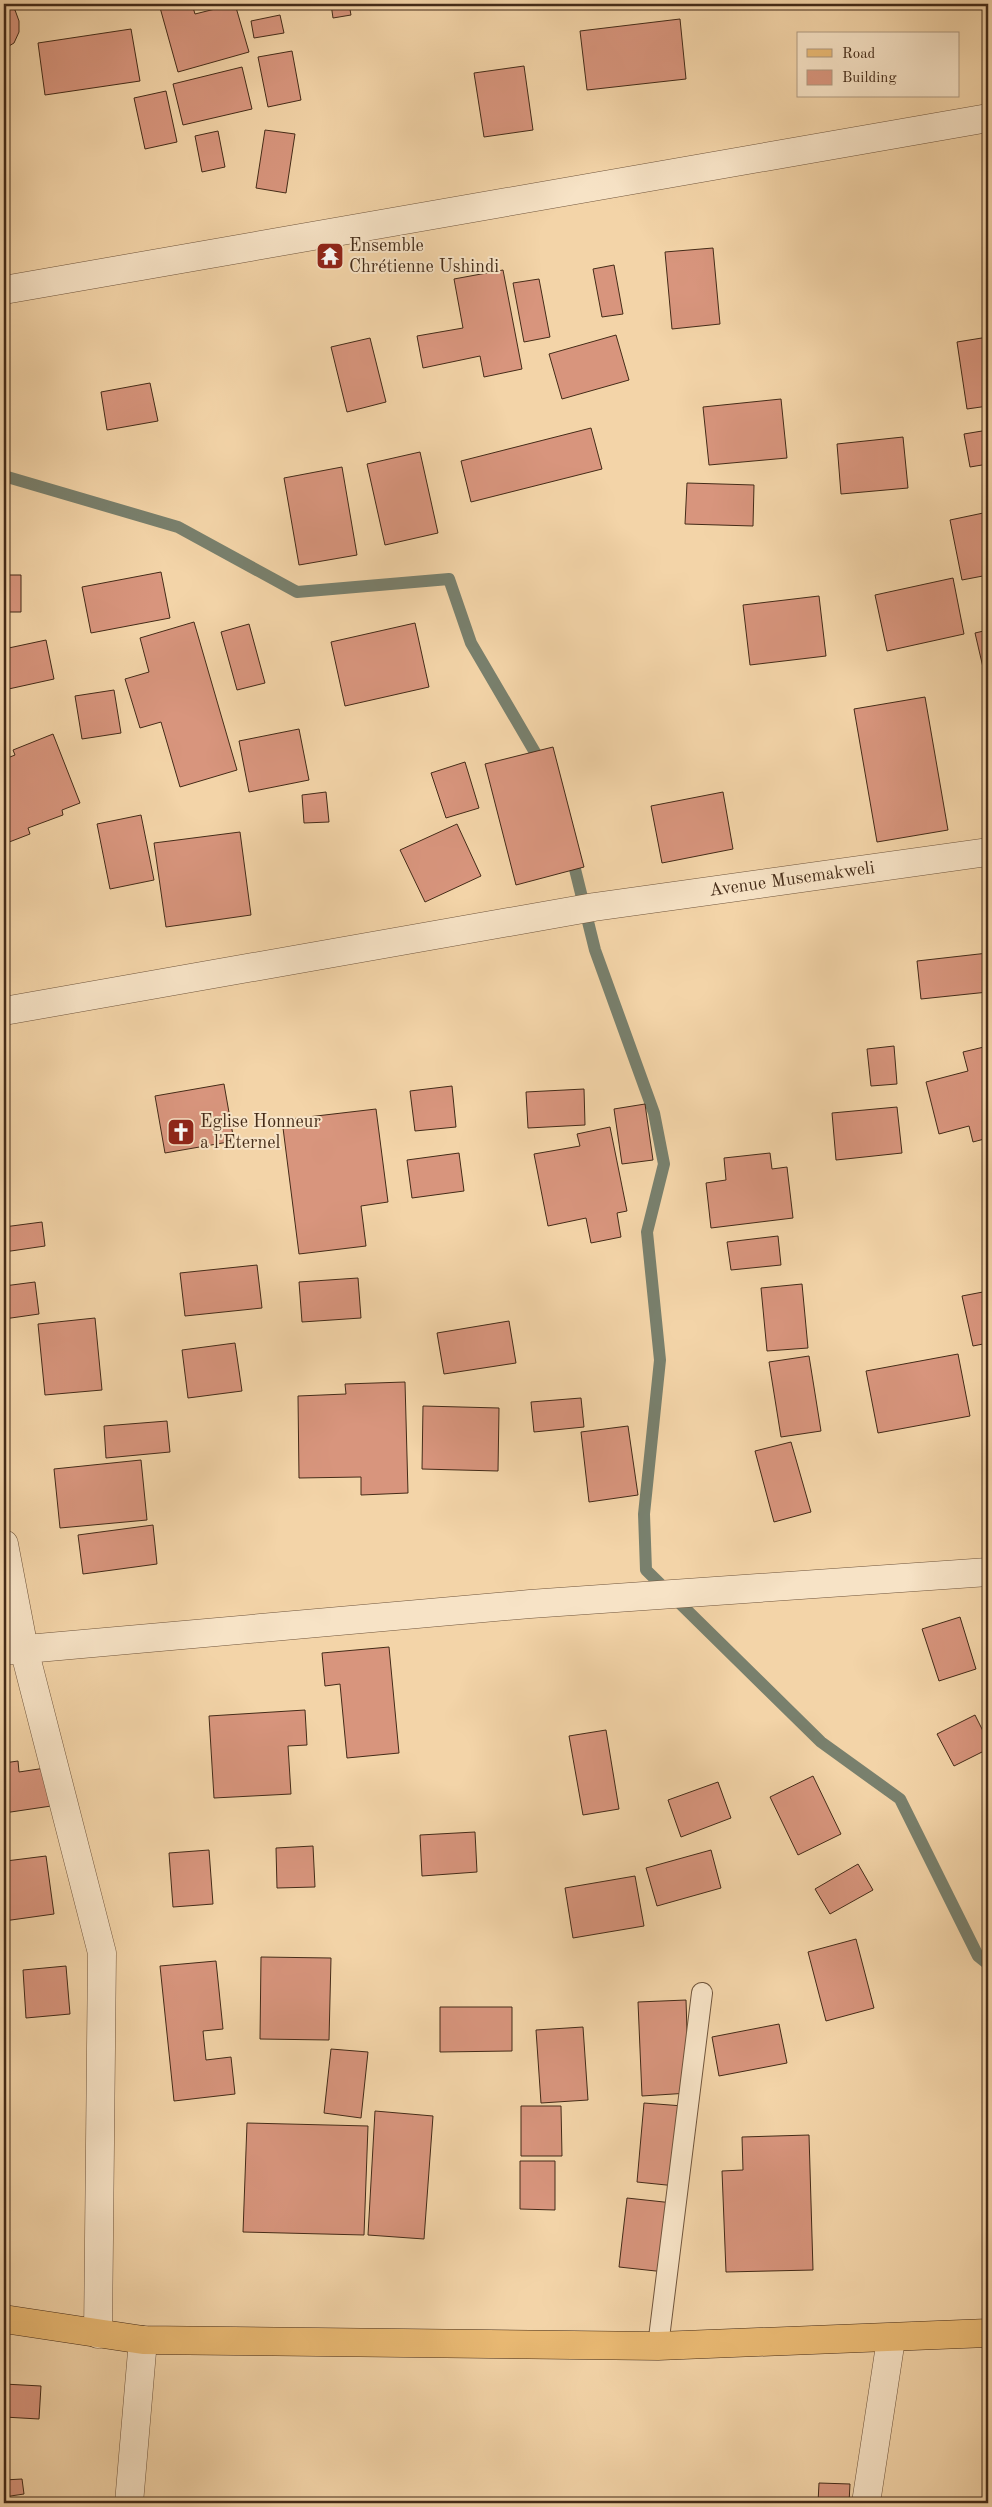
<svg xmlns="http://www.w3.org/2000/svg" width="992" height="2507" viewBox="0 0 992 2507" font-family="'Old Standard TT',serif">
<rect width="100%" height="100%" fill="#f3d4a8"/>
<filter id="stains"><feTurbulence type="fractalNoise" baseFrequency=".004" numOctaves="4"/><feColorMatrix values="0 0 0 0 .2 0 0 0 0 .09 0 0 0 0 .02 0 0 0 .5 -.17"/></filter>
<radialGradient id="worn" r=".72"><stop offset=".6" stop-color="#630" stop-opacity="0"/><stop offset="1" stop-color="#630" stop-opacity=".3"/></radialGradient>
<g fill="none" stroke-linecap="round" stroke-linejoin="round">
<!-- stream -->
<path stroke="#79806d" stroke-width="12" d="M4,476l174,51 119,65 152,-13 22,64 72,123
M571,853l24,97 59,163 10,51 -17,68 13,128 -16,154 2,56 175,172 79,57 78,157 10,8"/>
</g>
<!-- building -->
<path fill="#d8957d" stroke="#442b18" d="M4,4l11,6 4,11v11l-5,11 -10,6z
M159,4h33l3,10 40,-10 14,48 -71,20z
M331,4h18l2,11 -18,3z
M280,15l4,18 -30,5 -3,-17z
M680,19l6,60 -99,11 -7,-59z
M131,29l9,52 -95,14 -7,-52z
M292,51l9,49 -33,7 -10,-50z
M524,66l9,64 -49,7 -10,-64z
M242,67l10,42 -69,16 -10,-41z
M166,91l11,51 -32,7 -11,-51z
M265,130l30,4 -9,59 -30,-5z
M218,131l7,36 -23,5 -7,-36z
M713,248l7,76 -48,5 -7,-77z
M614,265l9,49 -21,3 -9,-48z
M503,270l19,99 -38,8 -4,-21 -57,12 -6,-32 46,-8 -9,-49z
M539,279l11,58 -26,5 -11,-59z
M616,335l13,45 -67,19 -13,-45z
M988,337v69l-21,3 -10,-67z
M370,338l16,64 -39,10 -16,-65z
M150,383l8,38 -51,9 -6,-38z
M781,399l6,59 -78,7 -6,-58z
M591,428l11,41 -131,33 -10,-41z
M988,430v34l-18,3 -6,-33z
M903,437l5,51 -67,6 -4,-50z
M420,452l18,81 -53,12 -18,-81z
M342,467l15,88 -58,10 -15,-87z
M687,483l67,2 -1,41 -68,-2z
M988,512v63l-26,5 -12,-60z
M4,517h4v47h-4z
M161,572l9,46 -79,15 -9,-46z
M4,575h17v37h-17z
M953,578l11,56 -77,17 -12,-56z
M819,596l7,60 -76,9 -7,-60z
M194,622l43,148 -57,17 -19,-65 -21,6 -15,-49 24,-7 -9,-34z
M415,623l14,64 -84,19 -14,-64z
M249,624l16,59 -28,7 -16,-58z
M988,630v59l-13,-56z
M46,640l8,39 -50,11v-41z
M114,690l7,43 -39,6 -7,-43z
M925,697l23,133 -71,12 -23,-133z
M299,729l10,51 -60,12 -10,-51z
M53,734l27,69 -18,7 1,5 -35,13 2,6 -26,10v-87l1,2 10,-4 -2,-5z
M553,747l31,120 -68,18 -31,-121z
M465,762l14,46 -33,10 -15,-45z
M326,792l3,30 -25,1 -2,-28z
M723,792l10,57 -71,14 -11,-57z
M141,815l13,65 -44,9 -13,-65z
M457,824l24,52 -56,26 -25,-52z
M240,832l11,83 -85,12 -12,-84z
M988,953v39l-67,7 -4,-38z
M894,1046l3,38 -26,2 -4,-37z
M988,1046v92l-15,4 -4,-16 -30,8 -13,-52 42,-11 -5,-19z
M224,1084l10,57 -69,12 -10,-57z
M452,1086l4,41 -41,4 -5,-40z
M584,1089l1,36 -57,3 -2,-36z
M645,1104l8,56 -31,4 -8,-55z
M897,1107l5,46 -66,7 -4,-47z
M376,1109l12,93 -27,4 5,40 -67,8 -17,-134z
M610,1127l17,84 -10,2 4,24 -30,6 -5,-25 -38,8 -14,-72 46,-8 -3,-12z
M459,1153l5,38 -52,7 -5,-38z
M770,1153l2,16 15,-2 6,51 -82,10 -5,-45 20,-3 -2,-22z
M42,1222l3,24 -41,6v-25z
M778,1236l3,29 -50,5 -4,-28z
M257,1265l5,43 -77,8 -5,-43z
M358,1278l3,40 -59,4 -3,-40z
M35,1282l4,32 -35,5v-33z
M802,1284l6,64 -41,3 -6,-63z
M988,1291v52l-15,3 -11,-50z
M95,1318l7,72 -57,5 -7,-71z
M509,1321l7,42 -72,11 -7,-41z
M235,1343l7,48 -54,7 -6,-48z
M958,1354l12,62 -92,17 -12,-62z
M809,1356l12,75 -40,6 -12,-75z
M405,1382l3,111 -47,2v-18l-62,1 -1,-82 48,-2 -1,-10z
M581,1398l3,29 -50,5 -3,-30z
M423,1406l76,2 -1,63 -76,-2z
M167,1421l3,31 -64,6 -2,-32z
M628,1426l10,69 -49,7 -8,-70z
M791,1442l20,70 -37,10 -19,-71z
M141,1460l6,60 -87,8 -6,-59z
M153,1525l4,39 -74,10 -5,-39z
M960,1617l16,52 -37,12 -17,-52z
M389,1647l10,106 -52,5 -7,-74 -15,2 -3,-33z
M305,1710l2,35 -19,1 3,48 -77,4 -5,-82z
M975,1715l13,26v8l-34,17 -17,-32z
M606,1730l13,79 -36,6 -14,-79z
M18,1761l1,11 33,-5 6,38 -54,8v-50z
M813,1776l28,58 -43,21 -28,-58z
M718,1782l13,36 -50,19 -13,-37z
M475,1832l2,40 -55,4 -2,-41z
M313,1846l2,41 -38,1 -1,-40z
M209,1850l4,54 -40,3 -4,-54z
M711,1850l10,38 -64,18 -11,-38z
M46,1856l8,58 -50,7v-48l4,-1 -2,-11z
M858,1864l15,26 -43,24 -15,-25z
M635,1876l9,50 -71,12 -8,-50z
M856,1939l18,69 -48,13 -18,-69z
M261,1957l70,1 -2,82 -69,-1z
M216,1961l7,68 -20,2 3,29 25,-3 4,37 -61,7 -14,-135z
M66,1966l4,48 -44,4 -3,-48z
M686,2000l3,93 -47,3 -4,-94z
M440,2007h72v44l-72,1z
M779,2024l8,39 -68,13 -7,-39z
M583,2027l5,73 -47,3 -5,-73z
M331,2049l37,3 -7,66 -37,-5z
M644,2103l39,3 -7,80 -39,-4z
M521,2106h40l1,50h-41z
M375,2111l58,5 -9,123 -56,-4z
M247,2123l121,3 -4,109 -121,-3z
M809,2135l4,135 -87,2 -4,-101 21,-1 -1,-33z
M520,2161h35v49l-35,-1z
M627,2198l46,5 -8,69 -46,-5z
M4,2384l37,2 -2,33 -35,-2z
M22,2479l2,15 -20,3v-17z
M819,2483l31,1 -1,19h-31z"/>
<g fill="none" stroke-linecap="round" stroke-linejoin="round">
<defs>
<path id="lane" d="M658,2346l44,-353"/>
<g id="street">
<path d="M4,290l984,-172"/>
<path id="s1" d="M4,1011l590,-104 394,-55"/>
<path d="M4,1544l20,105 78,304 -4,381"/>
<path d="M4,1651l526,-47 458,-32"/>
<path d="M129,2503l14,-163"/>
<path d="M866,2503l25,-164"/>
</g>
<path id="primary" d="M4,2319l139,21 515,6 330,-13"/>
</defs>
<!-- lane casing -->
<use href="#lane" stroke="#70553c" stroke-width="22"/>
<!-- street casing -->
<use href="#street" stroke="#70553c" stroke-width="29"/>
<!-- primary casing -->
<use href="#primary" stroke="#442b18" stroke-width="29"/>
<!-- lane -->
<use href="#lane" stroke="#f7e3c6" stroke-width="20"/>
<!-- street -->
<use href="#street" stroke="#f7e3c6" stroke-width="28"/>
<!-- primary -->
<use href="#primary" stroke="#eaba74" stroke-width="28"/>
</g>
<!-- icons -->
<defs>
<symbol id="temple-square" viewBox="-11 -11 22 22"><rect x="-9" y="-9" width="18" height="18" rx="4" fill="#8f2418" stroke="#f7e3c6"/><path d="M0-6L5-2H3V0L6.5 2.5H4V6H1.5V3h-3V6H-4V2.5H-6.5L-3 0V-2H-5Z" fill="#fff"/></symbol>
<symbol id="church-square" viewBox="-11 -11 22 22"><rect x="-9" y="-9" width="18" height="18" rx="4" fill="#8f2418" stroke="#f7e3c6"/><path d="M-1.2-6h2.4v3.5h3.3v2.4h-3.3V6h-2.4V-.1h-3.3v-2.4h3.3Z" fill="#fff"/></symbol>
</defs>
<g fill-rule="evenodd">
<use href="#temple-square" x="314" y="240" width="32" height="32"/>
<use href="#church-square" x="165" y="1116" width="32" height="32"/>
</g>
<g text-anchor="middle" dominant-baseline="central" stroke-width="4" stroke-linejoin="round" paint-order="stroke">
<!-- poi labels -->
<g font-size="18" fill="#442b18" stroke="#f7e3c6" text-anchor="start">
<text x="349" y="246">Ensemble<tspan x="349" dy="21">Chrétienne Ushindi</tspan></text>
<text x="200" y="1122">Eglise Honneur<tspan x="200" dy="21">a l'Eternel</tspan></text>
</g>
<!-- street labels -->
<g font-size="18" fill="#442b18" stroke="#f7e3c6">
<text stroke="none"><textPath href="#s1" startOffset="799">Avenue Musemakweli</textPath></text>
</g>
</g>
<!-- margin -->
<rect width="992" height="2507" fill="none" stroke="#f3d4a8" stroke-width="20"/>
<rect x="5" y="5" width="982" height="2497" fill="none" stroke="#442b18" stroke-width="2.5"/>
<rect x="10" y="10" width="972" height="2487" fill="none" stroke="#442b18"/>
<!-- legend -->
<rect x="797" y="32" width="162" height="65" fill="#f7e3c6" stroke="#af9980"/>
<rect x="807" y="49" width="25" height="8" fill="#eaba74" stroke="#af9980"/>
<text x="842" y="58" font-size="15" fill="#442b18">Road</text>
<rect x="807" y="70" width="25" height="15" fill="#d8957d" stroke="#af9980"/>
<text x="842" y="82" font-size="15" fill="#442b18">Building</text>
<rect width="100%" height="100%" filter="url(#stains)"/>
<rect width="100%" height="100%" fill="url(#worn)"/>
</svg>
